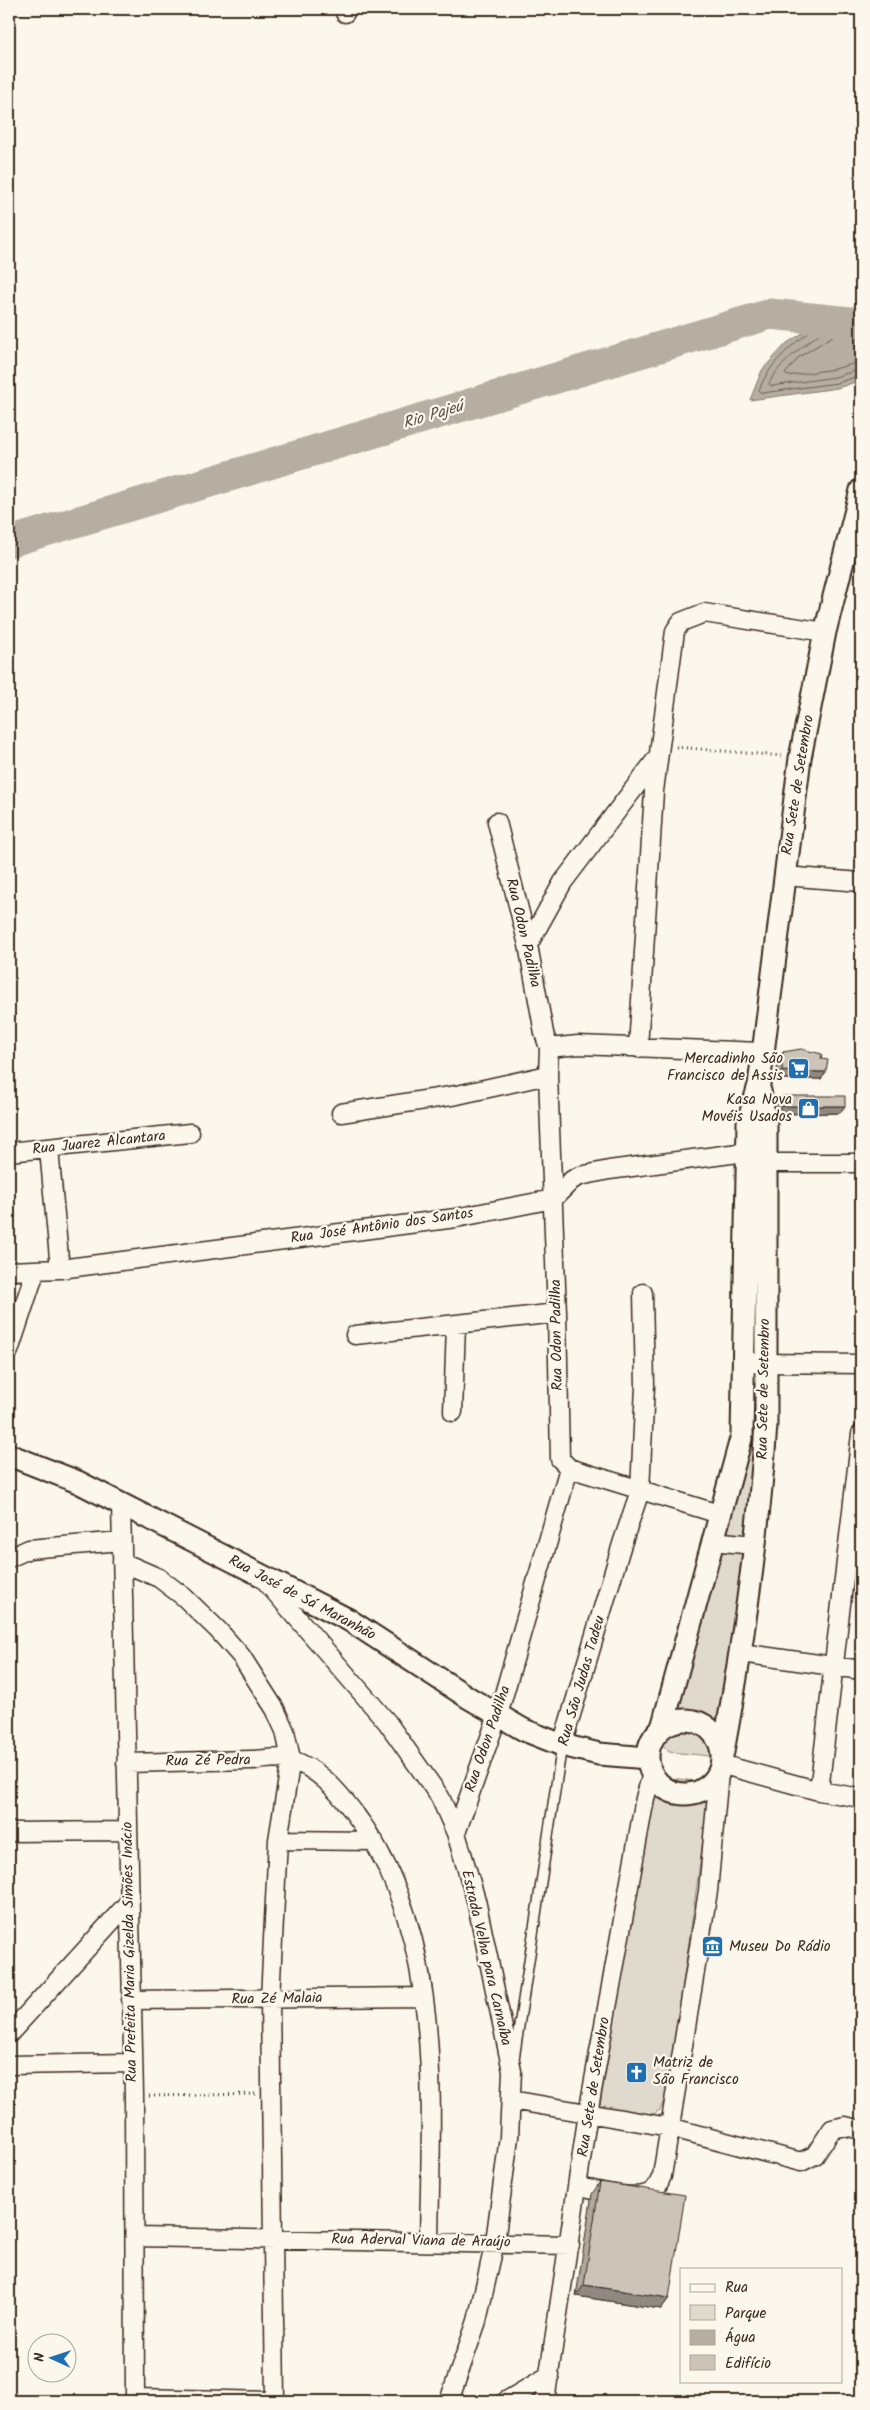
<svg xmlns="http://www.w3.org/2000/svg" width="870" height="2410" viewBox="0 0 870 2410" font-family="Kalam,sans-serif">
<rect width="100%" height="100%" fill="#fbf7ec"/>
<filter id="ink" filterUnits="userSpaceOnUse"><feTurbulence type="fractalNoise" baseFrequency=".02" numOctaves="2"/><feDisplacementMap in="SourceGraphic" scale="10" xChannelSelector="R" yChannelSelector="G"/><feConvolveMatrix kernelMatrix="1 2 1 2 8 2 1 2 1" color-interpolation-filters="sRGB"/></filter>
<g filter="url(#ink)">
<!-- green -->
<path fill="#dfd9ce" stroke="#8d8276" d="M750,1430h8l-41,320 -7,6 -41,-4 -7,-8 73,-250z
M662,1777l42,5 6,9 -42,301 -8,18 -10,6 -45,-6 -5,-5 55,-321z"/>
<!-- water -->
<path fill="#b6aea2" stroke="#85796d" d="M861,309v71l-23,8 -88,12 12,-30 25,-27 51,-32z"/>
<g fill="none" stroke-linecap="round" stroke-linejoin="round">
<!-- shore -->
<path stroke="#6c5f53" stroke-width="1" d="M861,314c-7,1 -16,0 -23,2 -30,14 -69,43 -79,75l3,2 75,-10 24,-8
M861,320c-6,1 -14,0 -19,2 -19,6 -67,43 -73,62l3,2 63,-9 26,-8
M861,328l-17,1 -45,28 -14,17 3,2 46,-7 27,-7"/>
<!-- river -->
<path stroke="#b6aea2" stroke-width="31" d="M9,542l761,-228 91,9"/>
<defs>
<path id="service" d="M514,2059l48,-314"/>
<path id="minor" d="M345,9v4
M784,876l77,6
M528,945l35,-63 95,-125
M549,1048l29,-3 184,7
M638,1048l16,-257 21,-160 6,-9 23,-9 121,19
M341,1113l116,-18 91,-20
M49,1149l11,120
M9,1152l181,-19
M766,1163h95
M9,1271l51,-2 396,-51 97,-19 19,-19 8,-4 29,-6 137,-18
M355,1335l202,-22
M9,1351l26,-79
M744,1363l117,1
M453,1412l3,-87
M569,1468l150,46
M121,1504l13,592 1,305
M712,1541l42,4
M9,1558l20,-9 92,-8
M122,1562l37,16 25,19 34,33 23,26 34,53 10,22 6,28 -13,81 -8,159 5,402
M262,1577l125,145 53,75 16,36 20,67 36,171 -3,66 -14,105 -18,79 -28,80
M741,1653l120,17
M562,1745l60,-201 18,-53 5,-105 -2,-93
M126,1763c41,-1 83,-2 125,-3 12,0 30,-4 41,0 26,9 44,29 60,50 93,119 79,289 77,431
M720,1764l99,27 42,7
M819,1791l42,-357
M9,1832l118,-1
M456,1833l42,-118 71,-247 -9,-9 -3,-146 -9,-238 1,-27 -5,-15 -16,-88 -31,-123
M278,1840l96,1
M131,2000l292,-3
M9,2034l120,-132
M9,2065l124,-2
M511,2100l158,27 132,35 14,-7 17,-26 13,-3 16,4
M579,2187c17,3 57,15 72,5 6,-3 8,-10 11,-16l46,-285 11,-118
M135,2237l435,8
M135,2398l140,3
M506,2401l44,-26
M545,2401l43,-288 57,-315 7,-24"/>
<path id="tertiary" d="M9,1455l69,27 271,138 120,78 55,32 38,15 37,9 49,4
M648 1757a37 37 0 1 1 74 0a37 37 0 1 1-74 0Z
M662,1728l80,-293 6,-313 11,-37 41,-327 25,-126 36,-142
M723,1752c20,-108 36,-218 43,-328v-300l-6,-33"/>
</defs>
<!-- service casing -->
<use href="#service" stroke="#3b2a1e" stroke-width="12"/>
<!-- minor casing -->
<use href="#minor" stroke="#3b2a1e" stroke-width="21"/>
<!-- tertiary casing -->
<use href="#tertiary" stroke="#3b2a1e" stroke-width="25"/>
<!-- path -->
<path stroke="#3b2a1e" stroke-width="3" stroke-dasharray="1 4" stroke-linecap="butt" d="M676,747l106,9
M149,2096l107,-2"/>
<!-- service -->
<use href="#service" stroke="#fbf7ec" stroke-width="9"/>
<!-- minor -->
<use href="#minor" stroke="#fbf7ec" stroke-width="18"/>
<!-- tertiary -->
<use href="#tertiary" stroke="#fbf7ec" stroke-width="21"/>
</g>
<!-- wall -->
<path fill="#afa99f" stroke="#3b2a1e" d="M783,1052l38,7v20h-45l2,-19z
M782,1096l58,17 -63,1v-10z
M600,2182l69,116 -8,11 -85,-13 16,-102z"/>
<!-- shaded-wall -->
<path fill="#8f8982" stroke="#3b2a1e" d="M782,1071l44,1 -5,7h-45z
M782,1106h63l-5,7 -63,1z
M584,2285l85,13 -8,11 -85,-13z"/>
<!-- building -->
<path fill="#ccc4b9" stroke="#3b2a1e" d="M801,1049l21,5 -1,5 7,1 -2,12 -44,-1 1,-19z
M782,1096h63v10h-63z
M600,2182l85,13 -16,103 -85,-13z"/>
</g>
<!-- icons -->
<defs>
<symbol id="supermarket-square" viewBox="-11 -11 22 22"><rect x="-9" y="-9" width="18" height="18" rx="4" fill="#1f6fb2" stroke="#fbf7ec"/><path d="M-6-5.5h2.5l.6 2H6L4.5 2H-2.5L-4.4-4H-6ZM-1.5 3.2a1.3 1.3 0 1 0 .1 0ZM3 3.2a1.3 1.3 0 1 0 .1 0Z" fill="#fff"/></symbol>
<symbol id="shop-square" viewBox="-11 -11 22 22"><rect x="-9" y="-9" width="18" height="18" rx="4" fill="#1f6fb2" stroke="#fbf7ec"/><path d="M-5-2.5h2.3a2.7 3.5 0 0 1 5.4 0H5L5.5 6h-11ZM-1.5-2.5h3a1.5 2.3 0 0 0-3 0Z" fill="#fff"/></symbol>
<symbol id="museum-square" viewBox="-11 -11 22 22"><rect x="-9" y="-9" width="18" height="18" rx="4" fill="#1f6fb2" stroke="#fbf7ec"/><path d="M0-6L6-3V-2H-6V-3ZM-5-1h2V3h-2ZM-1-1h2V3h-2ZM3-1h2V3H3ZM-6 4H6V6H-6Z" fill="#fff"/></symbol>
<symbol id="church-square" viewBox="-11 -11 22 22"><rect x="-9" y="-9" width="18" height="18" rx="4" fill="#1f6fb2" stroke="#fbf7ec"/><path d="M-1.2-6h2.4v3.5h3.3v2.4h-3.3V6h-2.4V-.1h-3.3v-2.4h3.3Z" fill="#fff"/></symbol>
</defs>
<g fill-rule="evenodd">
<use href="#supermarket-square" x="786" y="1056" width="25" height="25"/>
<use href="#shop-square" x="796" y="1096" width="25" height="25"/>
<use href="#museum-square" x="700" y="1934" width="25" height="25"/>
<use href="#church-square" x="624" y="2060" width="25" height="25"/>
</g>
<g text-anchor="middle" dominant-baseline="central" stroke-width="4.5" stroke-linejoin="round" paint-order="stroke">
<!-- street labels -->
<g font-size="15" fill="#3b2a1e" stroke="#fbf7ec">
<text transform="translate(798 785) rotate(-81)">Rua Sete de Setembro</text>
<text transform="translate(523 933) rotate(77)">Rua Odon Padilha</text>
<text transform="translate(99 1143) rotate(-6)">Rua Juarez Alcantara</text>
<text transform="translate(382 1226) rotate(-8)">Rua José Antônio dos Santos</text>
<text transform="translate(557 1335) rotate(-91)">Rua Odon Padilha</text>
<text transform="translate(764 1389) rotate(-89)">Rua Sete de Setembro</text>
<text transform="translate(302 1598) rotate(28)">Rua José de Sá Maranhão</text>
<text transform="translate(582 1681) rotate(-74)">Rua São Judas Tadeu</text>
<text transform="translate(488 1739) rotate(-71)">Rua Odon Padilha</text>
<text transform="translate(208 1761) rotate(-1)">Rua Zé Pedra</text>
<text transform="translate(130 1952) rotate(-91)">Rua Prefeita Maria Gizelda Simões Inácio</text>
<text transform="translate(486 1958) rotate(77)">Estrada Velha para Carnaíba</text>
<text transform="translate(277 1999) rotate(-1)">Rua Zé Malaia</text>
<text transform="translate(594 2087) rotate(-81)">Rua Sete de Setembro</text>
<text transform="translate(421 2241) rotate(1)">Rua Aderval Viana de Araújo</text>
</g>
<!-- poi labels -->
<g font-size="15" fill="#3b2a1e" stroke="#fbf7ec" text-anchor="end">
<text x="783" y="1059">Mercadinho São<tspan x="783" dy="17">Francisco de Assis</tspan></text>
<text x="792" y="1100">Kasa Nova<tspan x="792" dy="17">Movéis Usados</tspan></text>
<text x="729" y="1947" text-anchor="start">Museu Do Rádio</text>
<text x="653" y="2063" text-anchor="start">Matriz de<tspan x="653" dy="17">São Francisco</tspan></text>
</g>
<!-- water labels -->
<g font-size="16" font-style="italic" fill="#605246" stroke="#fbf7ec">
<text transform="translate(433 415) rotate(-17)">Rio Pajeú</text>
</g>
</g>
<!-- margin -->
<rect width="870" height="2410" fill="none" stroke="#fbf7ec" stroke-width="30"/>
<rect x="15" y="15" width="840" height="2380" fill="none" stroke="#3b2a1e" stroke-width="2" filter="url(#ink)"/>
<!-- legend -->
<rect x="680" y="2268" width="162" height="115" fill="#fbf7ec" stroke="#aea59a"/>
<rect x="690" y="2284" width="25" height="8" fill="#fbf7ec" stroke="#aea59a"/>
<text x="725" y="2292" font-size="15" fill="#3b2a1e">Rua</text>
<rect x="690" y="2305" width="25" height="15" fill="#dfd9ce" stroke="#aea59a"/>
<text x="725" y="2318" font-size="15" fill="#3b2a1e">Parque</text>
<rect x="690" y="2330" width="25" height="15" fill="#b6aea2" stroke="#aea59a"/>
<text x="725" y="2342" font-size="15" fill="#3b2a1e">Água</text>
<rect x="690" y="2355" width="25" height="15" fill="#ccc4b9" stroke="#aea59a"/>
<text x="725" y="2368" font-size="15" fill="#3b2a1e">Edifício</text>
<!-- north arrow -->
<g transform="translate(52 2358) rotate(273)"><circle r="24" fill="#fbf7ec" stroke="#aea59a"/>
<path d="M0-4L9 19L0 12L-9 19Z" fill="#1f6fb2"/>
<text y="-8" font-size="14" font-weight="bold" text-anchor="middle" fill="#3b2a1e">N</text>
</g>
</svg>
